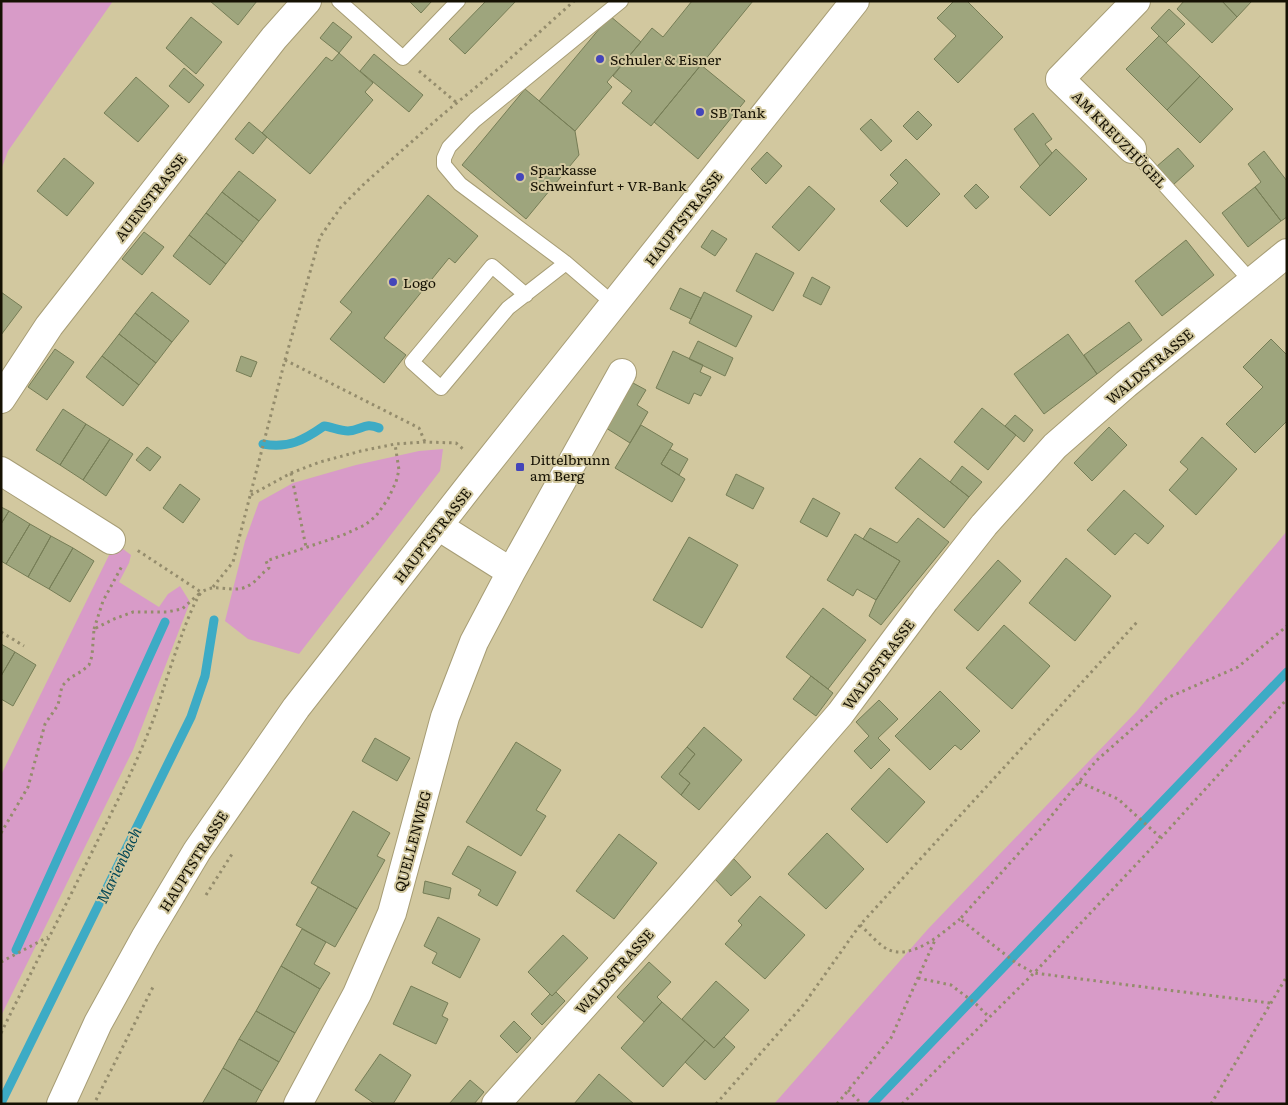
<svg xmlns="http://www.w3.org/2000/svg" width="1288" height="1105" viewBox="0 0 1288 1105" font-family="Literata,serif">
<rect width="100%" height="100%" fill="#d2c89f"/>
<!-- green -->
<path fill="#d89bc8" d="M1,1h112l-105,150 -7,19z
M443,449l-3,22 -141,183 -51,-15 -23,-18 20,-80 14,-39 34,-19 63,-18 63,-14z
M1287,531v573h-513l154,-175 209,-218z
M115,543l16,12 -2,8 -10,19 40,25 9,-13 12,-8 10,16 -57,148 -132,266v-241z"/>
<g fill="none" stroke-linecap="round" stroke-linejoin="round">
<!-- stream -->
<path stroke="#3dabc5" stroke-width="9" d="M263,444c25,5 41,-4 61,-18 8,1 16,5 24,5 14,-1 17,-9 31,-3
M16,950l149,-328
M1,1103l190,-386 14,-41 9,-56
M872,1104l415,-432"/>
</g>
<!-- building -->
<path fill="#9ea57d" stroke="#767d56" d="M210,1h47l-19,24z
M409,1h23l-11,12z
M486,1h30l-51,53 -16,-15z
M692,1h61l-102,125 -29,-23 10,-12 -19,-15 39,-48 11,9z
M954,1h13l36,36 -45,46 -24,-24 22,-23 -19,-18z
M1184,1h38l15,16 -25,26 -35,-34z
M1222,1h30l-15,16z
M1169,9l16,15 -19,19 -15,-15z
M610,16l31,26 -34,40 5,5 -37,44 -36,-30z
M191,17l31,25 -26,32 -30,-26z
M333,22l19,15 -13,16 -19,-15z
M1159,36l41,40 -33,34 -41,-41z
M339,53l34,30 -8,9 8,8 -63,74 -48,-41 64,-76 6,4z
M374,54l49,41 -14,17 -49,-41z
M701,65l44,36 -47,58 -44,-37z
M184,68l20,17 -15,18 -20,-17z
M1200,76l33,33 -33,34 -33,-33z
M136,77l33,29 -31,36 -34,-29z
M525,89l50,42 4,24 -53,64 -64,-54z
M918,111l14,14 -15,15 -14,-14z
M1033,113l19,26 -7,5 7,9 -12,13 -26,-37z
M871,119l21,22 -11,10 -21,-22z
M249,122l18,15 -14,17 -18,-15z
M1178,148l16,18 -21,19 -17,-18z
M1056,149l31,30 -37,37 -30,-29z
M1264,151l23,30v36l-6,4 -26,-34 6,-5 -13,-18z
M767,152l15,14 -16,18 -15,-15z
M64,158l30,25 -27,33 -30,-25z
M906,159l34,35 -33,33 -27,-26 18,-18 -8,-8z
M239,171l37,29 -17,21 -37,-29z
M976,184l13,13 -13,12 -12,-13z
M809,186l26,23 -36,42 -27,-24z
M1255,187l26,34 -33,26 -26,-34z
M222,192l37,29 -16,21 -37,-29z
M428,195l50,41 -23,27 -6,-5 -65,80 22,17 -22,28 -54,-44 22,-27 -12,-10z
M206,213l37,29 -17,22 -37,-29z
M712,230l15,9 -12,17 -14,-9z
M144,232l20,15 -22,28 -20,-16z
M189,235l37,29 -16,21 -37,-29z
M1186,240l28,35 -52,41 -27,-35z
M756,253l38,20 -21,38 -37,-20z
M812,277l18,10 -9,18 -18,-9z
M680,288l21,10 -10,21 -21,-10z
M1,292l21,15 -21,28z
M152,292l37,29 -17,21 -37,-29z
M704,292l48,24 -16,31 -47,-24z
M135,313l37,29 -16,21 -37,-29z
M1129,322l13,18 -45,34 -13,-19z
M119,334l37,29 -17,22 -37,-29z
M1068,334l29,40 -53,40 -30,-40z
M1271,339l16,16v66l-32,32 -29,-29 37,-37 -20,-20z
M698,341l35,17 -8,18 -36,-17z
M55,349l19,13 -27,38 -19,-13z
M673,351l30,14 -3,7 11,5 -10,19 -7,-3 -5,11 -33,-16z
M102,356l37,29 -16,21 -37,-29z
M241,356l16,6 -6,15 -15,-6z
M633,383l13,7 -9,15 11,7 -18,31 -24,-15z
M982,408l34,27 -28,35 -34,-28z
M63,409l23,15 -26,41 -24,-15z
M1015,415l18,15 -9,12 -19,-16z
M86,424l24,15 -27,41 -23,-15z
M641,425l32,19 -12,20 24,15 -13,23 -57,-34z
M1109,427l18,18 -35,36 -18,-18z
M1202,437l35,32 -41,46 -27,-25 19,-21 -8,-7z
M110,439l23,15 -27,42 -23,-16z
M147,447l14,10 -11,14 -14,-11z
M670,449l18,10 -9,16 -18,-11z
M920,458l49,39 -25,31 -49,-40z
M962,466l20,16 -13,15 -19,-15z
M736,474l28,14 -11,21 -27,-14z
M180,484l20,15 -17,24 -20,-15z
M1124,490l40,36 -16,18 -13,-11 -20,22 -28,-25z
M813,498l27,15 -13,24 -27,-15z
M1,507l8,4 -8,13z
M9,511l21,13 -24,40 -5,-3v-37z
M918,518l31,24 -68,83 -12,-9 7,-16 24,-39 -37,-22 7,-11 27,15z
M30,524l21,12 -23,41 -22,-13z
M855,534l45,27 -24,39 -19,-11 -4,7 -26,-16z
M51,536l22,12 -24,41 -21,-12z
M689,537l49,28 -36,63 -49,-28z
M73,548l21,13 -24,41 -21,-13z
M1066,558l45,38 -36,45 -46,-38z
M998,560l23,21 -43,50 -24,-21z
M823,608l43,32 -38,49 -42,-32z
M1004,625l46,41 -38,43 -46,-41z
M1,644l14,8 -14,24z
M15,652l21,13 -23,41 -12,-7v-23z
M811,676l22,17 -17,23 -23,-17z
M940,691l40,40 -19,19 -6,-5 -25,25 -35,-34z
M879,700l19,19 -20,19 12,12 -19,19 -17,-18 15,-15 -13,-14z
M704,727l38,33 -43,50 -18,-15 9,-12 -11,-9 16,-20 -8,-7z
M375,738l35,20 -13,23 -35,-20z
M516,742l45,28 -25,40 10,6 -25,40 -55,-34z
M687,747l8,7 -16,20 11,9 -9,12 -20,-18z
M889,768l36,34 -38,41 -36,-34z
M353,811l37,22 -13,23 8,4 -28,49 -46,-26z
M827,833l37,36 -38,40 -38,-35z
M619,834l38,29 -43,56 -38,-28z
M468,846l48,26 -19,34 -19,-11 3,-5 -29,-16z
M734,859l17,18 -20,19 -17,-18z
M425,881l26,7 -2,11 -26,-6z
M318,887l39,22 -22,38 -39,-22z
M760,896l45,39 -40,44 -40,-35 17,-19 -4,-4z
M438,917l42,22 -20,39 -28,-15 5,-10 -13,-7z
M302,929l24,13 -12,22 16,9 -10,16 -39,-23z
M563,935l25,23 -36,38 -24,-24z
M649,962l22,20 -14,15 5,5 -18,20 -27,-25z
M281,966l39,23 -25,44 -39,-22z
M716,981l33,29 -35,38 -32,-29z
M411,986l37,17 -6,13 6,3 -12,25 -43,-20z
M556,992l9,9 -23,24 -11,-11 19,-20 2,2z
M662,1002l43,38 -42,47 -42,-39z
M256,1011l39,22 -16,29 -40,-23z
M514,1021l17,17 -14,15 -17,-17z
M724,1037l11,10 -30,33 -20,-18 20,-22 9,8z
M239,1039l40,23 -17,29 -39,-23z
M380,1054l31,21 -18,29h-18l-20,-14z
M223,1068l39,23 -7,13h-53z
M599,1074l35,30h-60z
M470,1080l14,12 -10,12h-25z"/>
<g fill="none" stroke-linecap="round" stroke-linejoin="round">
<defs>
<path id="lane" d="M339,1l64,57 55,-57
M1132,149l119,132
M526,295l-34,-29 -80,96 29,26 67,-80 58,-45
M615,305l-49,-42 -106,-79 -16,-19v-7l5,-11 26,-27 146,-119"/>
<path id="street" d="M1132,149l-72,-70 76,-78
M1,399l48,-73 225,-288 33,-37
M1,471l110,69
M511,572l111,-199
M298,1104l59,-110 35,-81 53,-196 29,-75 37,-70 -73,-46
M496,1104l186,-208 158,-182 85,-114 59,-75 71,-79 71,-62 161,-131"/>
<path id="secondary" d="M61,1104l37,-81 47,-85 52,-87 99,-143 178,-228 381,-479"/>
</defs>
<!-- lane casing -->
<use href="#lane" stroke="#a79d75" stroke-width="16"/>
<!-- street casing -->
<use href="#street" stroke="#a79d75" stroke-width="30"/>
<!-- secondary casing -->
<use href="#secondary" stroke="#a79d75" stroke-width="30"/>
<!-- path -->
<path stroke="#948c6c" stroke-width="3" stroke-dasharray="2.5 4" stroke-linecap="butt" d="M419,71l38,32
M285,360l134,68 6,14
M291,473l15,74
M251,495l40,-22 29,-11 41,-11 34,-7 30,-2 31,1 7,6
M213,587l20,-25 52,-202 35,-123 21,-30 24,-24 77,-68 61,-50 71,-64
M94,629l9,-28 19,-35
M1,632l23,14
M1079,782l39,17 43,39
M1,833l27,-46 17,-63 13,-19 4,-19 8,-8 12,-7 7,-6 3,-9 2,-27 20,-10 19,-7h34l15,-3 19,-17 -64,-42
M206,895l26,-41
M860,925c8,7 18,19 27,24 25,12 54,-15 73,-30
M1,962l47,-25
M918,978l33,7 25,19 13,13
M1270,1003l-236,-30 -18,-10 -56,-44 84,-94 52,-64 71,-63 71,-31 49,-41
M1,1033c31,-63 63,-124 94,-187 21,-42 43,-85 60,-131 6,-19 36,-115 47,-123 12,-9 28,0 41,-4 13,-4 16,-13 26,-20l-3,-7 77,-26 22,-10 11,-9 12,-17 8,-17 3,-12 -4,-26
M848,1090l14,14
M96,1100l57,-113
M716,1104l88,-100 56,-79 278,-304
M837,1104l54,-66 44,-98
M902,1104l132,-131 127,-135 126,-139
M1211,1104l76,-128"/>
<!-- lane -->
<use href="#lane" stroke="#fff" stroke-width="14"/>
<!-- street -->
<use href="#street" stroke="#fff" stroke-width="28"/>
<!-- secondary -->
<use href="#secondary" stroke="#fff" stroke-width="28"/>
</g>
<!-- markers -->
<g fill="#4445ba" stroke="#d2c89f" stroke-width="2">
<circle cx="600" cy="59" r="5"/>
<circle cx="700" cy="112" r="5"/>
<circle cx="520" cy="177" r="5"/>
<circle cx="393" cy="282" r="5"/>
<rect x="515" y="462" width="10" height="10" rx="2.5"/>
</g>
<g text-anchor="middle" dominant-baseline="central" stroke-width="4" stroke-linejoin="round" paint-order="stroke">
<!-- poi labels -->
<g font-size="14" fill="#151103" stroke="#d2c89f" text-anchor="start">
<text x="610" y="59">Schuler &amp; Eisner</text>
<text x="710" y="112">SB Tank</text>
<text x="530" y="169">Sparkasse<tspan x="530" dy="16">Schweinfurt + VR-Bank</tspan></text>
<text x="403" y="282">Logo</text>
<text x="530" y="459">Dittelbrunn<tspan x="530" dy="16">am Berg</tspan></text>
</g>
<!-- street labels -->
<g font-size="14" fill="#151103" stroke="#d2c89f">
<text transform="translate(1120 139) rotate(46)">AM KREUZHÜGEL</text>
<text transform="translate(150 197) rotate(-52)">AUENSTRASSE</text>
<text transform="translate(683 218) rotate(-52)">HAUPTSTRASSE</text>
<text transform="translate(1149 366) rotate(-40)">WALDSTRASSE</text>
<text transform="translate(432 535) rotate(-52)">HAUPTSTRASSE</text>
<text transform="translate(878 664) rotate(-53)">WALDSTRASSE</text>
<text transform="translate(412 841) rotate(-75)">QUELLENWEG</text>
<text transform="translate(193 861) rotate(-58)">HAUPTSTRASSE</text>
<text transform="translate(614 971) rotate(-48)">WALDSTRASSE</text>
</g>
<!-- water labels -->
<g font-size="15" font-style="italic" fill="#044856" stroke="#d2c89f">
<text transform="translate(118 865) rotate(-64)">Marienbach</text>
</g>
</g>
<!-- border -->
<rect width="1288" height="1105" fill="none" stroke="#151103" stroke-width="5"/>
</svg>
